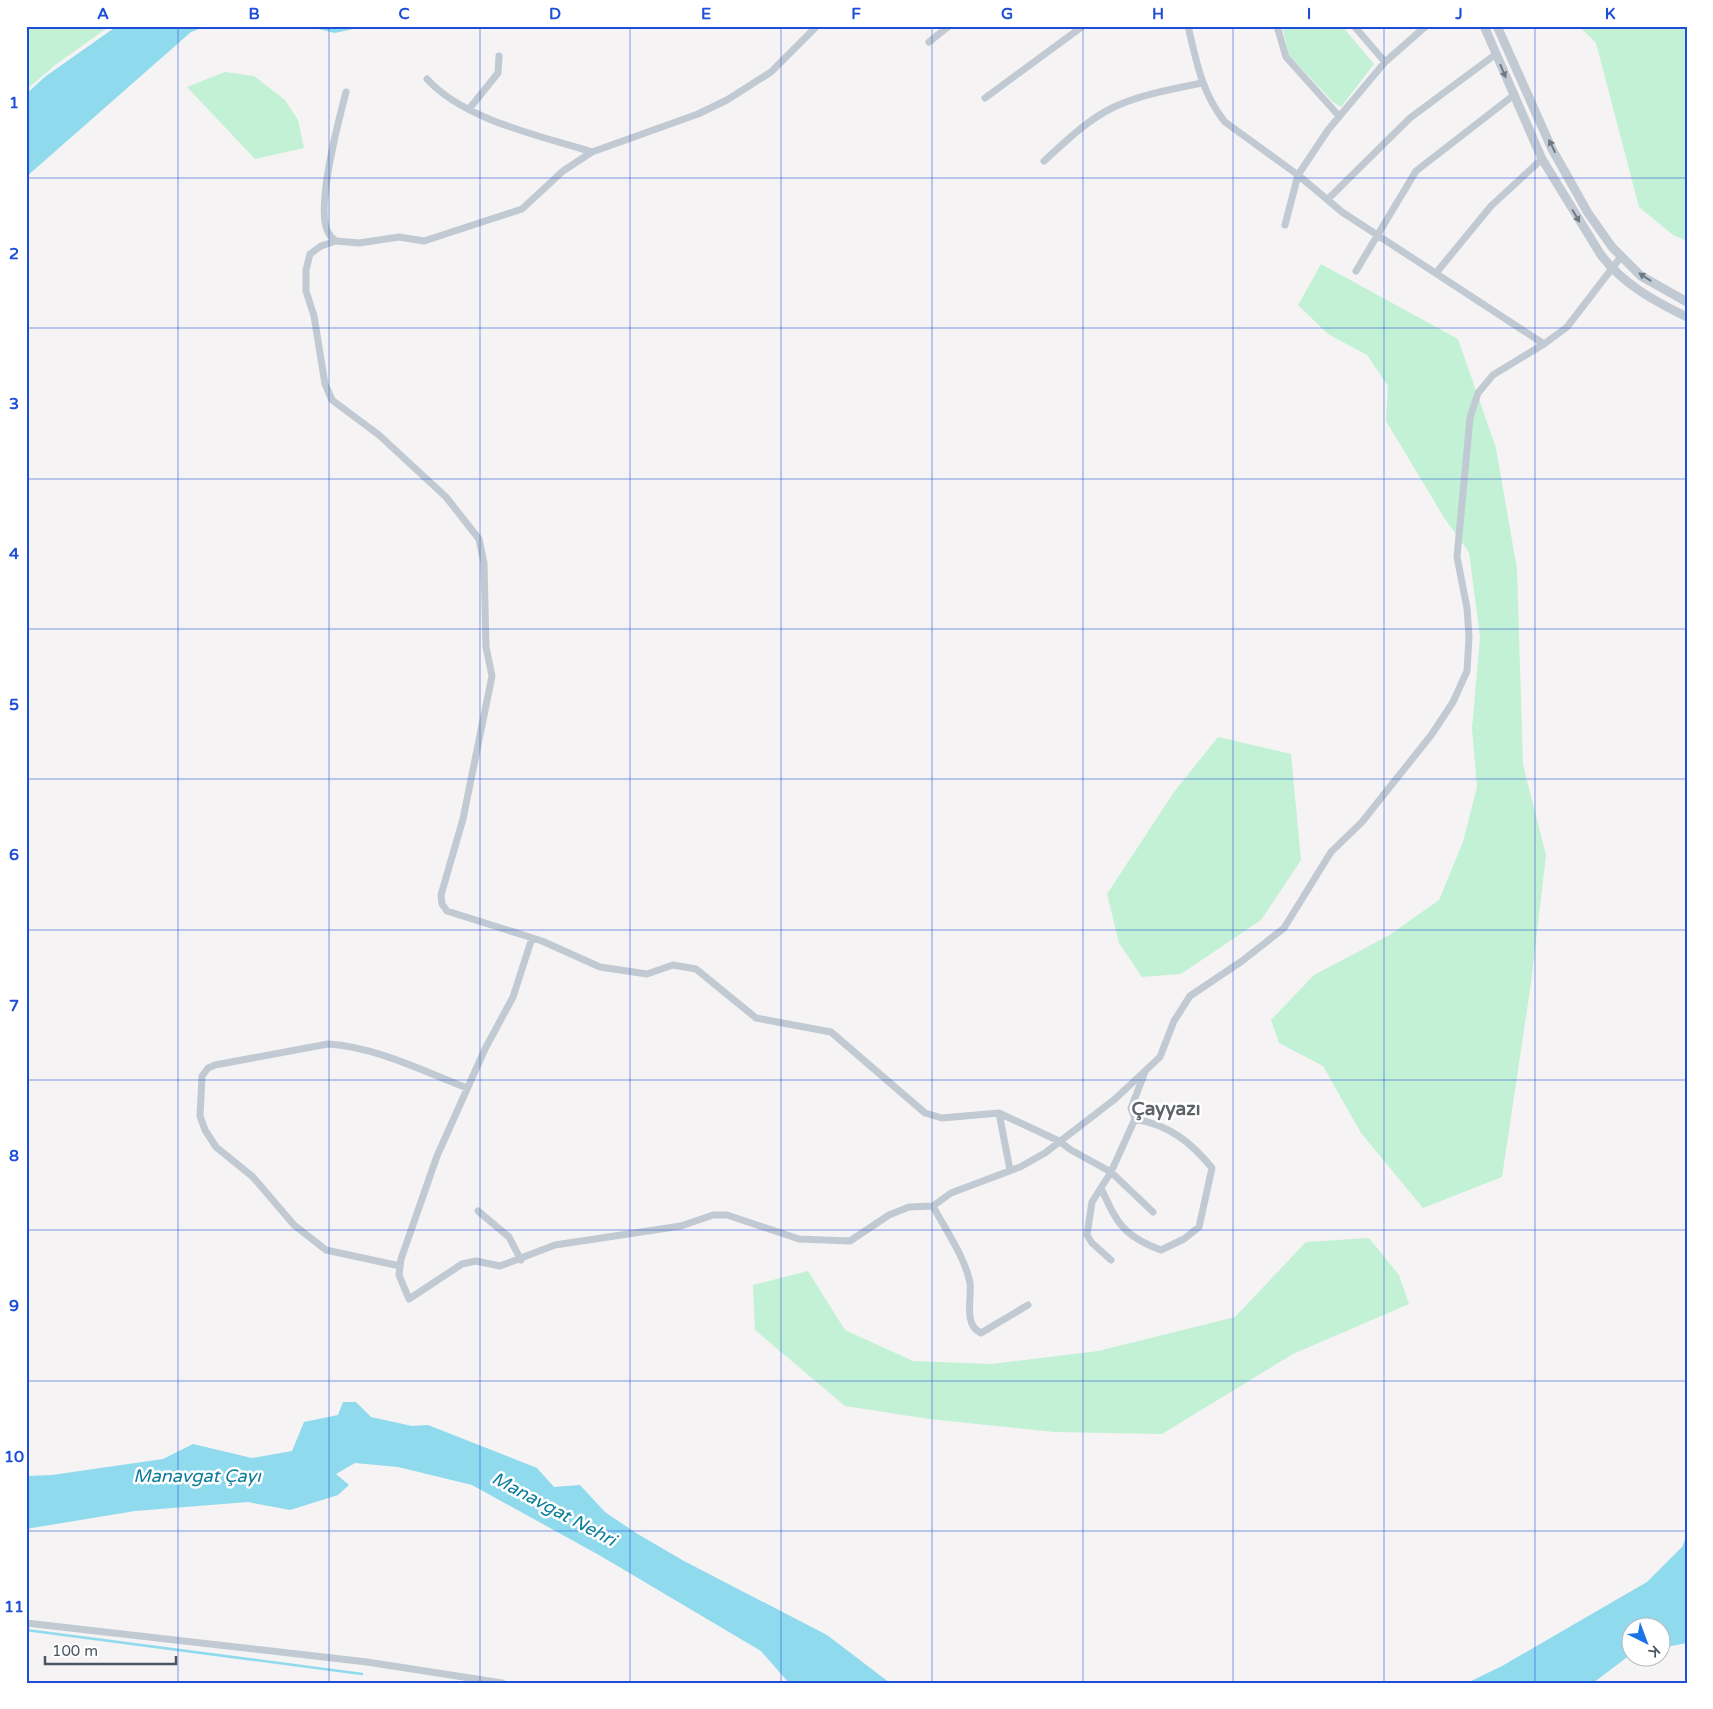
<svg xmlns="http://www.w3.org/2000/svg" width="1713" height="1709" viewBox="0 0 1713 1709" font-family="'Varela Round',sans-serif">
<rect width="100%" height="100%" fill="#f5f3f3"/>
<!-- green -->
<path fill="#c3f1d5" d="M26,26h84l-55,39 -29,25z
M1282,26h60l32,38 -33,43 -8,-5 -44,-47z
M1579,26h108v215l-14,-6 -34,-28 -43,-164z
M225,72l29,4 31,24 13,20 6,28 -49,11 -68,-72z
M1321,264l137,75 38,109 21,121 6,196 23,90 -15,128 -29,194 -79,31 -62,-75 -38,-67 -44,-23 -8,-23 43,-45 74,-39 51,-36 24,-58 14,-55 -5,-59 8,-91 -11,-85 -24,-33 -59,-98 2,-35 -21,-31 -39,-21 -30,-29z
M1218,737l73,17 10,106 -40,60 -80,54 -39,3 -23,-34 -12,-49 67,-102z
M1369,1238l30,37 10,29 -116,50 -131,80 -107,-2 -126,-13 -84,-13 -90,-76 -2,-45 55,-14 37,59 68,31 78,3 107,-13 137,-34 71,-75z"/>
<!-- water -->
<path fill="#90daee" d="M117,26h90l-16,6 -165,145v-83l20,-18z
M306,26h60l-31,7z
M343,1402h13l15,15 41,9 16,-1 109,43 17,19 26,-2 25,27 31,21 48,28 143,74 63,48h-101l-28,-32 -162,-96 -127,-70 -74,-18 -43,-4 -19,11 13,11 -11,10 -48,15 -42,-8 -113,9 -109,18v-53l26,-1 111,-16 30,-15 59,14 40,-7 12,-29 34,-7z
M1687,1534v109l-26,5 -1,-22h-30v29l-37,28h-126l35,-17 145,-84 35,-35z"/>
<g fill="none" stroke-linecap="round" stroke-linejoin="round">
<!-- stream -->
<path stroke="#90daee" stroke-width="2.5" d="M26,1630l336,44
M412,1682l6,1"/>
<!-- minor -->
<path stroke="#c1cad2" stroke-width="7" d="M1188,26c8,34 14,68 37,96l73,53 44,37 202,132
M1277,26l9,31 53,59
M1354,26l31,36 41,-36
M929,42l20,-16
M427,79c37,41 114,57 165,73
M346,92c-7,27 -31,117 -18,140 2,4 5,7 8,9l23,2 40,-6 25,4 98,-32 41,-38 29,-19 106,-38 29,-14 44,-28 46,-46
M985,98l98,-72
M469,109l29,-36 1,-17
M1044,161c21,-19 42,-40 68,-53 27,-13 60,-19 90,-25
M1328,199l82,-81 86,-64
M1285,225l13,-50 30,-45 57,-68
M336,241l-15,5 -11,8 -4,16v21l8,25 11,68 7,16 47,35 67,62 33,42 5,24 2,84 6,29 -29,143 -22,76 1,9 5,7 95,30 58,26 47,7 26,-9 23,4 60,49 75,14 94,81 17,5 57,-5 60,28 12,9 40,22 42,40
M1356,271l60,-100 98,-76
M1436,273l55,-67 51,-47
M532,938l-19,59 -28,52 -48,107 -36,103 -2,16 10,24 53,-35 14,-3 24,5 55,-21 126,-19 32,-11h14l72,24 51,2 39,-26 20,-8 24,-1
M999,1113l11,57
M1101,1188c16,35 22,48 60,62l23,-11 15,-12 13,-59c-21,-26 -43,-43 -77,-49
M478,1211l31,26 12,23
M1111,1260l-19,-17 -5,-8 5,-33 19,-30 24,-53 -4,-11 14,-36
M400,1266l-74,-16 -32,-25 -41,-48 -37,-30 -11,-17 -5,-14 2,-40 6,-8 7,-3 113,-21c48,3 95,27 139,44
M1028,1305l-47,28c-18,-8 -9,-35 -11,-50 -5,-26 -25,-54 -37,-77l18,-13 69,-26 25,-14 70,-54 45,-42 14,-36 16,-25 52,-35 42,-33 47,-76 31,-30 70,-88 21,-32 14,-31 2,-34 -2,-29 -10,-51 13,-139 8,-25 15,-18 51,-31 23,-17 53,-69
M26,1623l341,39 135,21"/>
<!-- tertiary -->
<path stroke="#c1cad2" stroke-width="9" d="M1484,26l58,133 59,96c22,29 53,46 86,62
M1497,26l55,123 36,64 24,34 29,29 46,26"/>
</g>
<!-- one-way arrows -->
<defs><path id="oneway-solid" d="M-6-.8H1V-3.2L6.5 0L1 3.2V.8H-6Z" transform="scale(1.25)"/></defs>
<g fill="#6e7983">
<use href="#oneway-solid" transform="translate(1503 71) rotate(67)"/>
<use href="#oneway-solid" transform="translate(1552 146) rotate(-116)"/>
<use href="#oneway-solid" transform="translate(1576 216) rotate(60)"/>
<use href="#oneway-solid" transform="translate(1645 277) rotate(-147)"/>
</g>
<!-- grid -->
<path fill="none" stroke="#1d4ed8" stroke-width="1" stroke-opacity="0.55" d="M178,26v1657M329,26v1657M480,26v1657M630,26v1657M781,26v1657M932,26v1657M1083,26v1657M1233,26v1657M1384,26v1657M1535,26v1657M26,178h1661M26,328h1661M26,479h1661M26,629h1661M26,779h1661M26,930h1661M26,1080h1661M26,1230h1661M26,1381h1661M26,1531h1661"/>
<g text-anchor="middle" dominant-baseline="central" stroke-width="5" stroke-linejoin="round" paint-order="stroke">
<!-- water labels -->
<g font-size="18" font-style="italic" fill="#0c7c9b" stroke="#fff">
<text x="197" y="1476">Manavgat Çayı</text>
<text transform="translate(554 1509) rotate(28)">Manavgat Nehri</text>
</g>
<!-- quarter labels -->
<g font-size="19" font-weight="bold" fill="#5f6368" stroke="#fff">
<text x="1166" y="1109">Çayyazı</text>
</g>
</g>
<!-- border -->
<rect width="1713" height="1709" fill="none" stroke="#ffffff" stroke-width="55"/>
<!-- north arrow -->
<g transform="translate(1646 1642) rotate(138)"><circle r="24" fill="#ffffff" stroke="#b7bbc0"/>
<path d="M0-4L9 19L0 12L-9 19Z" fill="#1a73e8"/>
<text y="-8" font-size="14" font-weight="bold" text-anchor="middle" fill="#4a5661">K</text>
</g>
<!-- scale -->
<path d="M45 1656v8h131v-8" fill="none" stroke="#4a5661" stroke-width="2.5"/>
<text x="52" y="1656" font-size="15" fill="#4a5661" stroke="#ffffff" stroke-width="4" paint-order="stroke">100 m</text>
<rect x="28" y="28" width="1658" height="1654" fill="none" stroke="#1d4ed8" stroke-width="2"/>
<g font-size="16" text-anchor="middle" font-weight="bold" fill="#1d4ed8">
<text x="103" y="19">A</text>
<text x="254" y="19">B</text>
<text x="404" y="19">C</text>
<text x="555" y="19">D</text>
<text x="706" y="19">E</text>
<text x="856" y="19">F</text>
<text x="1007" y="19">G</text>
<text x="1158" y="19">H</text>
<text x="1309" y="19">I</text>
<text x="1459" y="19">J</text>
<text x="1610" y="19">K</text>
<text x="14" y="108">1</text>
<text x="14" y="259">2</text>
<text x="14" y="409">3</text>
<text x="14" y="559">4</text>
<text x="14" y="710">5</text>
<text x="14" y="860">6</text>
<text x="14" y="1011">7</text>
<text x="14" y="1161">8</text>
<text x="14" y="1311">9</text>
<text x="14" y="1462">10</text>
<text x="14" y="1612">11</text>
</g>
</svg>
